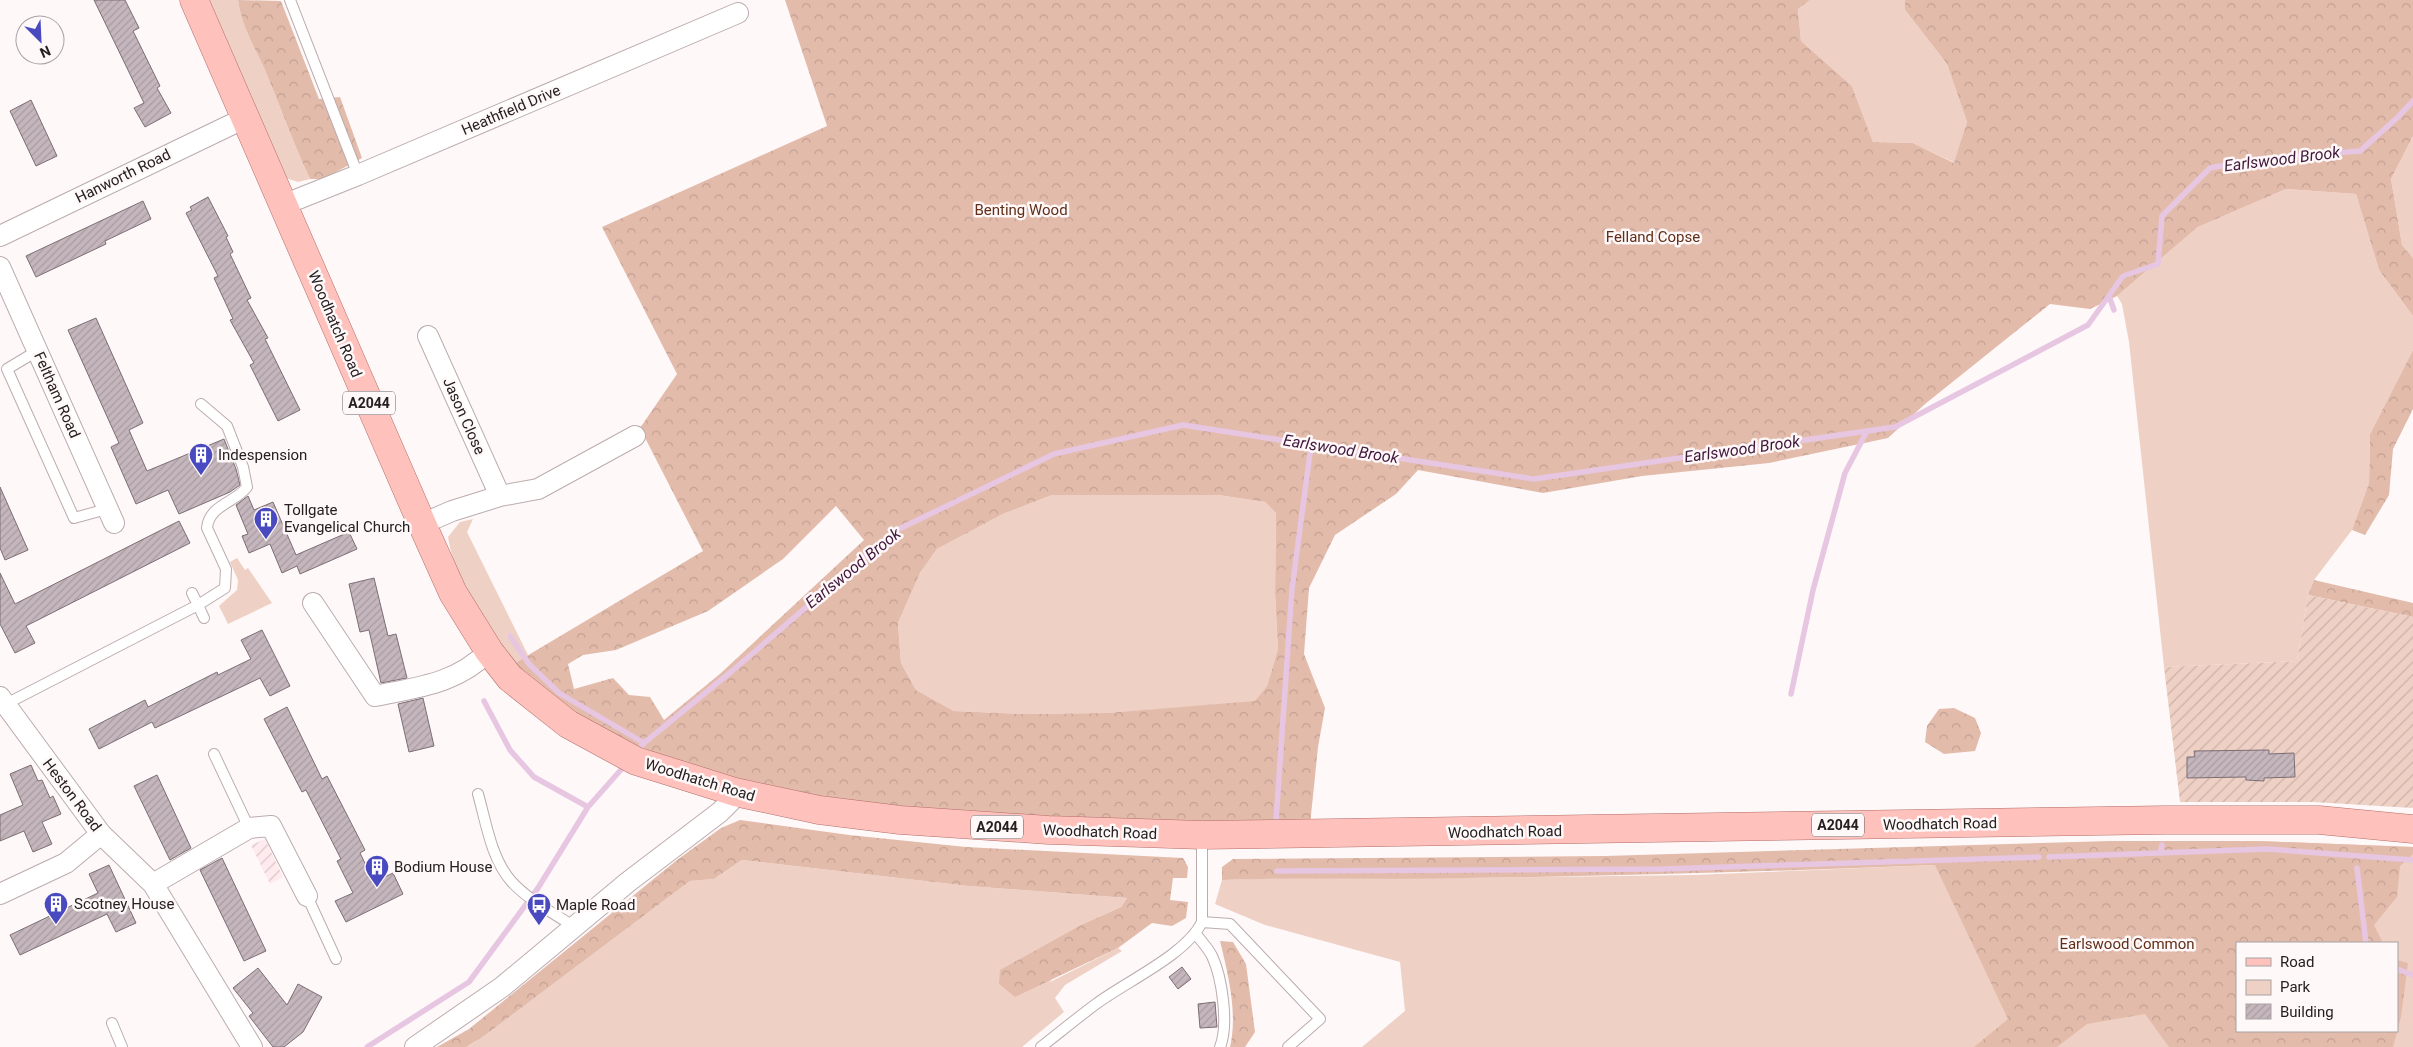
<svg xmlns="http://www.w3.org/2000/svg" width="2413" height="1047" viewBox="0 0 2413 1047" font-family="Roboto,sans-serif">
<defs>
<pattern id="industrial-furrows" width="10" height="10" patternUnits="userSpaceOnUse" patternTransform="scale(1.25)"><rect width="10" height="10" fill="#ffeaed"/><path d="M-1 1l2-2M0 10L10 0M9 11l2-2" fill="none" stroke="#dac8cb"/></pattern>
<pattern id="forest-crowns" width="20" height="18" patternUnits="userSpaceOnUse" patternTransform="scale(1.25)"><rect width="20" height="18" fill="#e3bbab"/><path d="M2 6a3 3 0 1 1 6 0M12 15a3 3 0 1 1 6 0" fill="none" stroke="#c3a093"/></pattern>
<pattern id="garden-furrows" width="10" height="10" patternUnits="userSpaceOnUse" patternTransform="scale(1.25)"><rect width="10" height="10" fill="#efd0c4"/><path d="M-1 1l2-2M0 10L10 0M9 11l2-2" fill="none" stroke="#cdb2a8"/></pattern>
<pattern id="building-hatch" width="6" height="6" patternUnits="userSpaceOnUse" patternTransform="scale(1.25)"><rect width="6" height="6" fill="#c4b6bc"/><path d="M-1 1l2-2M0 6l6-6M5 7l2-2" fill="none" stroke="#a89ca1"/></pattern>
</defs>
<rect width="100%" height="100%" fill="#fef8f9"/>
<!-- industrial -->
<path fill="url(#industrial-furrows)" d="M265,839l18,38 -13,7 -19,-39z"/>
<!-- green -->
<path fill="#efd0c4" fill-rule="evenodd" d="M206,0h32c4,26 15,44 26,68 16,37 29,75 46,111l-12,3 -12,-4z
M1810,0h95v10l42,54 20,58 -12,41 -42,-20 -40,-1 -21,-56 -51,-45 -3,-32z
M2413,136v122l-11,-13 -11,-66z
M2286,189l70,5 23,76 34,46v34l-43,84 -1,49 -17,47 -38,50 -6,15 -11,66 -133,6 -35,-325 -7,-38 -5,-8 81,-69z
M1052,495h166l47,7 11,11 -1,80 3,56 -11,37 -12,16 -149,11 -85,1 -67,-3 -38,-21 -15,-27 -3,-40 22,-50 17,-24 66,-35z
M473,519l-6,13 61,123 -13,8c-28,-37 -60,-80 -67,-126l12,-15z
M237,558l8,12 3,-2 24,35 -44,21 -9,-18 18,-16 1,-10 -8,-18z
M2110,841h149l154,6v200h-1051l43,-36 -5,-49 -135,-37 -50,-21 7,-24 89,-3 143,1 240,-3 241,-10zM2237,943h160v88h-160z
M742,860l226,26 159,12 -6,9 -38,17 -33,58 68,-34 4,3 -57,34 -10,13 9,14 -42,35h-556l18,-11 206,-155 24,-2z"/>
<!-- forest -->
<path fill="url(#forest-crowns)" fill-rule="evenodd" d="M238,0l43,1 38,98 21,-2 22,61 -39,21h-13c-17,-36 -30,-74 -46,-111 -11,-24 -22,-41 -26,-68z
M785,0h1025l-12,9 3,32 51,45 21,56 40,1 41,20 13,-41 -20,-58 -42,-54v-10h508v136l-22,43 11,66 11,13v58l-34,-46 -23,-76 -70,-5 -88,38 -81,69 -27,13 -40,-5 -125,100 -37,34 -119,25 -127,13 -99,17 -125,-23 -22,24 -61,41 -26,53 -5,66 21,54 -7,39 -8,78 -250,-4 -213,-15 -121,-25 -121,-48 -70,-47 -20,-23 188,-112 -63,-123 37,-54 -75,-147 225,-101zM1052,495h166l47,7 11,11 -1,80 3,56 -11,37 -12,15 -149,12 -85,1 -67,-3 -38,-21 -15,-27 -3,-40 22,-50 17,-24 66,-35zM836,506l28,34 -143,133 -57,47 -14,-23 -21,-2 -16,-17 -39,11 -6,-25 15,-9 33,-5 92,-39 75,-52z
M2413,350v59l-20,40 -4,46 -24,40 -13,-5 17,-47 1,-49z
M2314,580l99,23v14l-105,-22z
M1954,708l21,10 6,15 -6,18 -31,3 -19,-12 2,-16 12,-17z
M740,820l109,15 117,12 217,11 5,9 -1,11h-14l-3,22 18,2 -2,16 -14,8 -20,-3 -34,25 -103,49 -16,-13 1,-14 83,-46 38,-17 6,-9 -159,-12 -226,-26 -28,19 -24,2 -206,155 -18,11h-29l32,-18 208,-169 44,-32z
M2110,841h149l154,6v7l-13,12 -3,31 -23,28 9,18h-146v88h160v-71l11,3 -7,54 -8,30h-224l-24,-33 -58,10 -30,23h-83l34,-28 -73,-154c-156,6 -312,11 -468,13 -82,2 -163,-1 -245,2v-13l11,-8 372,-3z
M1220,941l13,1 13,22 9,68 -10,15h-15c8,-34 -2,-73 -10,-106z"/>
<!-- garden -->
<path fill="url(#garden-furrows)" d="M2308,595l105,22v191l-100,-6h-133l-16,-135 133,-6z"/>
<g fill="none" stroke-linecap="round" stroke-linejoin="round">
<!-- stream -->
<path stroke="#e7c6e2" stroke-width="5.5" d="M2109,296l5,14
M510,636l19,28 30,29 85,50
M1791,694l22,-104 32,-117 22,-42
M484,701l26,49 24,27 54,30
M635,753l9,-10 88,-72 163,-140 159,-77 129,-29 351,54 361,-52 193,-102 35,-49 35,-12 4,-48 48,-48 48,-9 102,-8 38,-34 15,-16
M1276,821l16,-232 19,-143
M2160,853l2,-8
M2049,857l218,-8 146,11
M2357,868l9,75
M1277,871l385,-2 377,-12
M2397,969l16,6
M367,1047l102,-65 69,-94 50,-81 38,-43"/>
</g>
<!-- building -->
<path fill="url(#building-hatch)" stroke="#7b6e74" d="M94,0h31l14,28 -6,3 27,55 -3,2 14,25 -26,14 -11,-19 10,-5z
M31,100l26,56 -21,10 -26,-55z
M208,197l20,39 -2,1 7,15 -3,2 21,44 -4,2 21,38 -3,1 35,71 -22,11 -28,-56 4,-2 -24,-43 3,-1 -19,-41 4,-2 -32,-63 6,-3 -2,-3z
M143,201l8,18 -46,22 1,3 -70,33 -10,-21z
M96,318l47,105 -14,7 18,41 77,-32 12,30 4,16 -3,2 -7,5 -51,22 -11,-24 -32,14 -25,-57 8,-4 -51,-113z
M0,487l28,63 -23,10 -5,-12z
M248,496l6,14 19,-8 23,53 53,-23 8,17 -57,25 -3,-8 -15,7 -12,-29 -21,9 -7,-17 6,-2 -12,-29z
M179,521l11,22 -164,83 9,17 -20,10 -15,-29v-51l15,31z
M374,578l14,58 8,-2 11,44 -26,5 -12,-53 -9,2 -11,-48z
M262,630l28,56 -20,10 -10,-18 -105,50 -3,-6 -53,27 -10,-20 56,-29 3,7 69,-35 1,3 33,-16 -10,-19z
M423,698l11,48 -25,6 -11,-48z
M287,707l35,72 5,-3 38,74 -5,3 14,29 19,-9 10,21 -57,28 -11,-21 18,-8 -16,-32 4,-2 -35,-69 -4,2 -38,-73z
M2269,750v4l25,-1 1,24 -31,1v3l-18,-1v-3l-59,1v-21h8l-1,-6z
M31,765l7,16 4,-1 8,18 3,-2 8,18 -19,8 10,22 -19,8 -9,-21 -24,10v-26l23,-10 -13,-31z
M157,775l34,73 -21,12 -36,-74z
M222,858l44,93 -22,10 -44,-91z
M109,865l27,58 -20,9 -9,-18 -87,41 -10,-20 88,-42 -9,-19z
M1182,967l9,12 -13,10 -9,-12z
M258,968l29,37 11,-21 24,13 -19,35 -19,15h-11l-24,-31 4,-3 -20,-25z
M1215,1002l2,25 -17,1 -2,-24z"/>
<g fill="none" stroke-linecap="round" stroke-linejoin="round">
<defs>
<path id="lane" d="M290,0l68,175
M37,351l-30,18 67,149 33,-9
M192,593l6,12 27,-17 1,-19 -19,-41c2,-23 28,-25 40,-41l-4,-20 -16,-41 -26,-22
M4,705l194,-100 6,13
M214,754l35,74
M478,794c8,28 13,64 33,87 17,19 41,31 62,45
M307,896l29,63
M1202,922l28,2 90,95 -32,28
M1196,934c5,7 12,14 16,22 10,21 17,69 8,91
M112,1023l10,24
M1041,1047c18,-14 36,-29 55,-43 29,-22 90,-49 106,-82v-86"/>
<path id="street" d="M283,205l75,-30 380,-162
M0,236l245,-118
M0,267l114,256
M428,336l72,160
M422,524l30,-13 48,-15 38,-7 97,-53
M313,603l62,93c44,-9 81,-12 114,-45
M0,697l101,137 52,50 99,163
M153,884l96,-56 22,-2 36,70
M0,894l66,-31 35,-29
M415,1047l87,-60 126,-105 92,-70 11,-11 4,-9"/>
<path id="primary" d="M194,0l228,524 31,69 36,58 21,27 58,46 68,37 99,31 84,18 81,10 148,10 154,5 963,-15h154l94,9"/>
</defs>
<!-- lane casing -->
<use href="#lane" stroke="#bcacae" stroke-width="12"/>
<!-- street casing -->
<use href="#street" stroke="#bcacae" stroke-width="22"/>
<!-- primary casing -->
<use href="#primary" stroke="#b36e69" stroke-width="29"/>
<!-- lane -->
<use href="#lane" stroke="#fff" stroke-width="10"/>
<!-- street -->
<use href="#street" stroke="#fff" stroke-width="20"/>
<!-- primary -->
<use href="#primary" stroke="#ffc1bc" stroke-width="28"/>
</g>
<!-- icons -->
<defs>
<symbol id="building-pin" viewBox="-11 -11 22 30"><path d="M0 17L-7.5 6A9.5 9.5 0 1 1 7.5 6Z" fill="#4a4ac0" stroke="#fef8f9"/><path d="M-4-6H4V6H1V3H-1V6H-4ZM-2.5-4.3h1.7v1.8h-1.7ZM.8-4.3h1.7v1.8H.8ZM-2.5-1h1.7V.8h-1.7ZM.8-1h1.7V.8H.8Z" fill="#fff"/></symbol>
<symbol id="bus-pin" viewBox="-11 -11 22 30"><path d="M0 17L-7.5 6A9.5 9.5 0 1 1 7.5 6Z" fill="#4a4ac0" stroke="#fef8f9"/><path d="M-5-6H5V4H4V6H2V4H-2V6H-4V4H-5ZM-3.5-4V0h7V-4ZM-3.5 1.2v1.5H-2V1.2ZM2 1.2v1.5H3.5V1.2Z" fill="#fff"/></symbol>
</defs>
<g fill-rule="evenodd">
<use href="#building-pin" x="187" y="441" width="28" height="38"/>
<use href="#building-pin" x="252" y="505" width="28" height="38"/>
<use href="#building-pin" x="363" y="853" width="28" height="38"/>
<use href="#building-pin" x="42" y="890" width="28" height="38"/>
<use href="#bus-pin" x="525" y="891" width="28" height="38"/>
</g>
<g text-anchor="middle" dominant-baseline="central" stroke-width="5" stroke-linejoin="round" paint-order="stroke">
<!-- shield labels -->
<g fill="#fef8f9" stroke="#676162" stroke-width="1">
<rect x="343" y="391.5" width="52" height="23" rx="4"/>
<rect x="1812" y="813.5" width="52" height="23" rx="4"/>
<rect x="971" y="815.5" width="52" height="23" rx="4"/>
</g>
<g font-size="14" font-weight="bold" fill="#262021">
<text x="369" y="403">A2044</text>
<text x="1838" y="825">A2044</text>
<text x="997" y="827">A2044</text>
</g>
<!-- street labels -->
<g font-size="15" fill="#262021" stroke="#fef8f9">
<text transform="translate(511 110) rotate(-23)">Heathfield Drive</text>
<text transform="translate(123 176) rotate(-26)">Hanworth Road</text>
<text transform="translate(335 324) rotate(67)">Woodhatch Road</text>
<text transform="translate(57 395) rotate(66)">Feltham Road</text>
<text transform="translate(464 416) rotate(66)">Jason Close</text>
<text transform="translate(700 780) rotate(17)">Woodhatch Road</text>
<text transform="translate(72 795) rotate(53)">Heston Road</text>
<text transform="translate(1940 824) rotate(-1)">Woodhatch Road</text>
<text transform="translate(1100 832) rotate(2)">Woodhatch Road</text>
<text transform="translate(1505 832) rotate(-1)">Woodhatch Road</text>
</g>
<!-- park labels -->
<g font-size="15" fill="#622e18" stroke="#fef8f9">
<text x="1021" y="210">Benting Wood</text>
<text x="1653" y="237">Felland Copse</text>
<text x="2127" y="944">Earlswood Common</text>
</g>
<!-- poi labels -->
<g font-size="15" fill="#262021" stroke="#fef8f9" text-anchor="start">
<text x="218" y="455">Indespension</text>
<text x="284" y="510">Tollgate<tspan x="284" dy="17">Evangelical Church</tspan></text>
<text x="394" y="867">Bodium House</text>
<text x="74" y="904">Scotney House</text>
<text x="556" y="905">Maple Road</text>
</g>
<!-- water labels -->
<g font-size="16" font-style="italic" fill="#40183c" stroke="#fef8f9">
<text transform="translate(2282 159) rotate(-7)">Earlswood Brook</text>
<text transform="translate(1341 449) rotate(9)">Earlswood Brook</text>
<text transform="translate(1742 449) rotate(-8)">Earlswood Brook</text>
<text transform="translate(853 568) rotate(-39)">Earlswood Brook</text>
</g>
</g>
<!-- legend -->
<rect x="2236" y="942" width="162" height="90" fill="#fef8f9" stroke="#a8a2a3"/>
<rect x="2246" y="958" width="25" height="8" fill="#ffc1bc" stroke="#a8a2a3"/>
<text x="2280" y="967" font-size="15" fill="#262021">Road</text>
<rect x="2246" y="980" width="25" height="15" fill="#efd0c4" stroke="#a8a2a3"/>
<text x="2280" y="992" font-size="15" fill="#262021">Park</text>
<rect x="2246" y="1004" width="25" height="15" fill="url(#building-hatch)" stroke="#a8a2a3"/>
<text x="2280" y="1017" font-size="15" fill="#262021">Building</text>
<!-- north arrow -->
<g transform="translate(40 40) rotate(156)"><circle r="24" fill="#fef8f9" stroke="#a8a2a3"/>
<path d="M0-4L9 19L0 12L-9 19Z" fill="#4a4ac0"/>
<text y="-8" font-size="14" font-weight="bold" text-anchor="middle" fill="#262021">N</text>
</g>
</svg>
